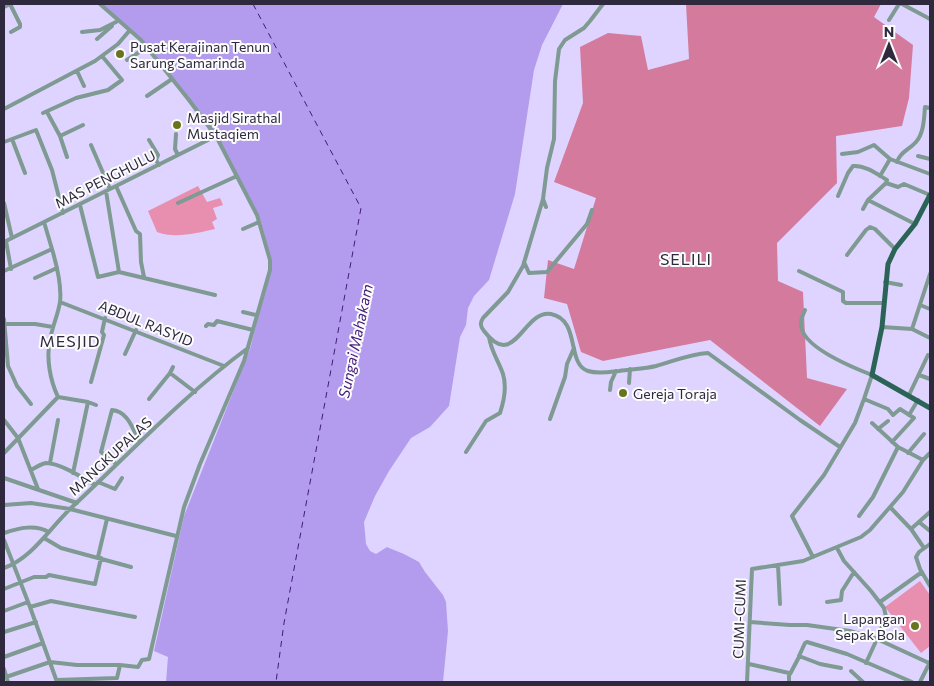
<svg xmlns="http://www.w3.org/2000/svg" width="934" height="686" viewBox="0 0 934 686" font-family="Commissioner,sans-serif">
<rect width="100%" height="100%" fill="#ded4ff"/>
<!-- green -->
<path fill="#e88eaf" d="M198,186l9,16 13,-4 3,7 -10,3 4,11 -5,3 3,7c-18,4 -40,10 -58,3l-9,-21z
M920,581l10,14v51l-9,7 -36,-46z"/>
<!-- forest -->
<path fill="#d47b9d" d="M686,4h195l-7,13 39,28 -4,53 -7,28 -66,10 1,47 -60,60 1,38 25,11 4,86 40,11 -27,37 -110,-86 -107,21 -22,-9 -14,-48 -23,-6 4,-38 26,9 22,-71 -42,-16 29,-79 -3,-56 28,-14 33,3 7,34 41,-11z"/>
<!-- water -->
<path fill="#b39cee" d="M101,4h462l-21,41 -8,25 -19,124 -26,86 -15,16 -6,12 -2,17 -6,12 -11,69 -19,21 -19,11 -22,33 -14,25 -11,26 2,22 4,7 6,3 11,-7 2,1 15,6 15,8 6,10 18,23 3,7 2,29 -5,51h-277l2,-25 -14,-6 30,-135 66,-167 22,-87 -12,-43 -35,-67 -84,-114z"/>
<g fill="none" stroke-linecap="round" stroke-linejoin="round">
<!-- ferry -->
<path stroke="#421b79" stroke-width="1" stroke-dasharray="6 5" stroke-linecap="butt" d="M253,4l108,204 -77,415 -8,59"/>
<!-- minor -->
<path stroke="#7e9a92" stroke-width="4" d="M603,4l-13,17 -6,7 -19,12 -6,9 -4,32 -1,58 -7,29 -4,31 -20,67 -15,26 -25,26c-3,5 -3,8 1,13 31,41 39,-22 67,-17 30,6 15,50 37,57 10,3 21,1 31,0 12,-2 25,-2 37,-5 18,-5 34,-12 52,-13l92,67 40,27
M902,4l28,15
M4,7l6,-3 10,20v3l-9,5
M889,20l10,-16
M82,32l18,-2 16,-8
M97,39l15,-13
M127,60l20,-13
M77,71l7,15
M147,96l25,-17
M4,109l91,-48 23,-17 12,-14
M47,112l13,24 7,21
M43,113l33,-15 32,-8 14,-10 -20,-24
M176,134l-1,15 3,6
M60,136l23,-11
M12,139l13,34
M149,140l9,15 -2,5 3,5
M4,142l32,-12 16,40 11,43
M91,145l19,44
M842,154l16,-2 16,-7 16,14 40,15
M918,156l12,3
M897,162c3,-10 12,-12 19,-20 8,-9 8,-24 9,-35l5,1
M880,176l10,-17
M886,183l12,4 6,-3 26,11
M116,186l20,45 4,3 1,28 3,15
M106,191l13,81 96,23
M838,196l10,-23 5,-7c12,-1 24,8 34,14l-1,3
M543,199l3,8
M868,200l47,24
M4,203l8,35
M178,203l59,-27
M80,205l18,72 21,-5
M863,209l5,-9 18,-17
M243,229l16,-7
M6,241l5,28
M4,242l212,-106
M52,249c5,17 10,36 8,53 -2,13 -8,25 -10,38 -4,18 0,40 8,57
M847,255l19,-25 4,-3 5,2 20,20
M524,262l5,11 18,-1 40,-48 5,-14
M4,271l48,-22 -8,-27
M799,271l44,21v9l3,2h37
M35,278l22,-10
M885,282l16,3
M60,302l164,64
M920,305l10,4
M805,310c-2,5 -5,10 -4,15 1,22 53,43 71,50l-8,24 -9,24 -31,52 -32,41 21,41
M243,312l13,3
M4,319l4,47 9,20 14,18
M4,324h31l18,3
M206,326l2,-2 6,1 3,-4 36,9
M882,327l30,2 18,9
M912,329l18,-55
M125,354l11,-24
M173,367l-3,6 25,19
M919,375l11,4
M91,382l13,-47 -2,-3 3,-14
M629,383l1,-14
M610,390l1,-8 5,-11
M909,395l19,-40
M58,397l30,5 8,3
M149,399l21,-26
M864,399l24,10 5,6 7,-6 14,9 -22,24
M909,415l9,-15
M550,419l15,-42 2,-13 7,-16
M4,420l14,18 20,51
M872,423l26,24 25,13
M878,429l10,-8
M466,452l20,-31 14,-8c4,-12 7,-26 3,-39 -4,-12 -12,-23 -14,-37
M4,453l54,-56
M908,453l16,-19
M50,463l8,-43
M116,464l-15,-12 11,-42c16,1 21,20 28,32
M31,470c5,-3 10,-6 15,-7 14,0 37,15 49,22
M73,473l15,-71
M4,478l73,25
M98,482l17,7 7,-11
M4,505l27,-2 39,6 106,27
M890,507l21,22 13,19
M859,516l14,-19 25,-50
M919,522l11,9
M911,529l19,-17
M4,533c15,-5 31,-9 45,-1
M44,538l17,10 70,19
M4,540l26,67 27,75
M930,544l-11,8 -3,5 4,12 10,17
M98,557l9,-38
M778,565l2,39
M4,568c28,-10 46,-40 67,-60 58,-54 113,-113 177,-160
M4,589l30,-12h12l3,-2 46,9 6,-26
M827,602l14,-2 1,-9 12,-19
M880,602l42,-30
M30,607l21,-6 84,16
M4,611l24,-9
M750,622l40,3h17l43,6 27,8 9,-22 -2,-9 -13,-17 -27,-30 -7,-13
M4,632l32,-10
M4,657l39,-14
M866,663l11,-24 52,24
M749,664l40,9v9
M841,668l-21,-4 -21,-8 6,-13 2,-1 40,12 65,28
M4,669l4,13
M851,671l12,11
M790,674l9,-17
M6,677l44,-15 27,3h43l18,2 4,-7 7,-1 35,-152 16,-43 44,-103 26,-91v-10l-13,-45 -41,-79 -27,-36 -48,-60 -41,-36
M57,680l60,-2 3,-13
M747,682l5,-113 51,-8 58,-24 9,-7 20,-23 13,-15 20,-32 7,-7
M920,682l10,-20"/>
<!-- major -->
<path stroke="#2b6457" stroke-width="5" d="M930,195l-15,29 -20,25 -7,15 -6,63 -10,48 58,33"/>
</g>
<!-- markers -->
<g fill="#69741e" stroke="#fcfcfc" stroke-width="2">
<circle cx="120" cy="54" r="5"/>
<circle cx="177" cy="125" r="5"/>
<circle cx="623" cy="393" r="5"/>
<circle cx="915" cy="626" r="5"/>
</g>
<g text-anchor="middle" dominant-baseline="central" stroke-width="4" stroke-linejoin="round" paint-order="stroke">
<!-- poi labels -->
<g font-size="14" fill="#2f293e" stroke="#fcfcfc" text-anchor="start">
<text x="130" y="46">Pusat Kerajinan Tenun<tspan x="130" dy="16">Sarung Samarinda</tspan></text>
<text x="187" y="117">Masjid Sirathal<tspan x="187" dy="16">Mustaqiem</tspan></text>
<text x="633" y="393">Gereja Toraja</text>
<text x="905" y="618" text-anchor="end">Lapangan<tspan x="905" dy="16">Sepak Bola</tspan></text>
</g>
<!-- street labels -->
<g font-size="14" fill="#2f293e" stroke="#fcfcfc">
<text transform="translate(105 179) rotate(-27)">MAS PENGHULU</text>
<text transform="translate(146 323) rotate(22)">ABDUL RASYID</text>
<text transform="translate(110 456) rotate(-43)">MANGKUPALAS</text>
<text transform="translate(739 619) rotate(-88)">CUMI-CUMI</text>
</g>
<!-- water labels -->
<g font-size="15" font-style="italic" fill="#421b79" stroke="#fcfcfc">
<text transform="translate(355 341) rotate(-78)">Sungai Mahakam</text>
</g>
<!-- quarter labels -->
<g font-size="16" letter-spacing="1" fill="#2f293e" stroke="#fcfcfc">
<text x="686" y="258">SELILI</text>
<text x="70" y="340">MESJID</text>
</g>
</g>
<!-- border -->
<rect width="934" height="686" fill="none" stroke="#2f293e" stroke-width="10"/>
<!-- north arrow -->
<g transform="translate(889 45)" stroke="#fcfcfc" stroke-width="4" paint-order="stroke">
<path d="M0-4L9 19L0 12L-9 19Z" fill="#2f293e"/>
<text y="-8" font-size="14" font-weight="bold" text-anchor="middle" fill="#2f293e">N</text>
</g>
</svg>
